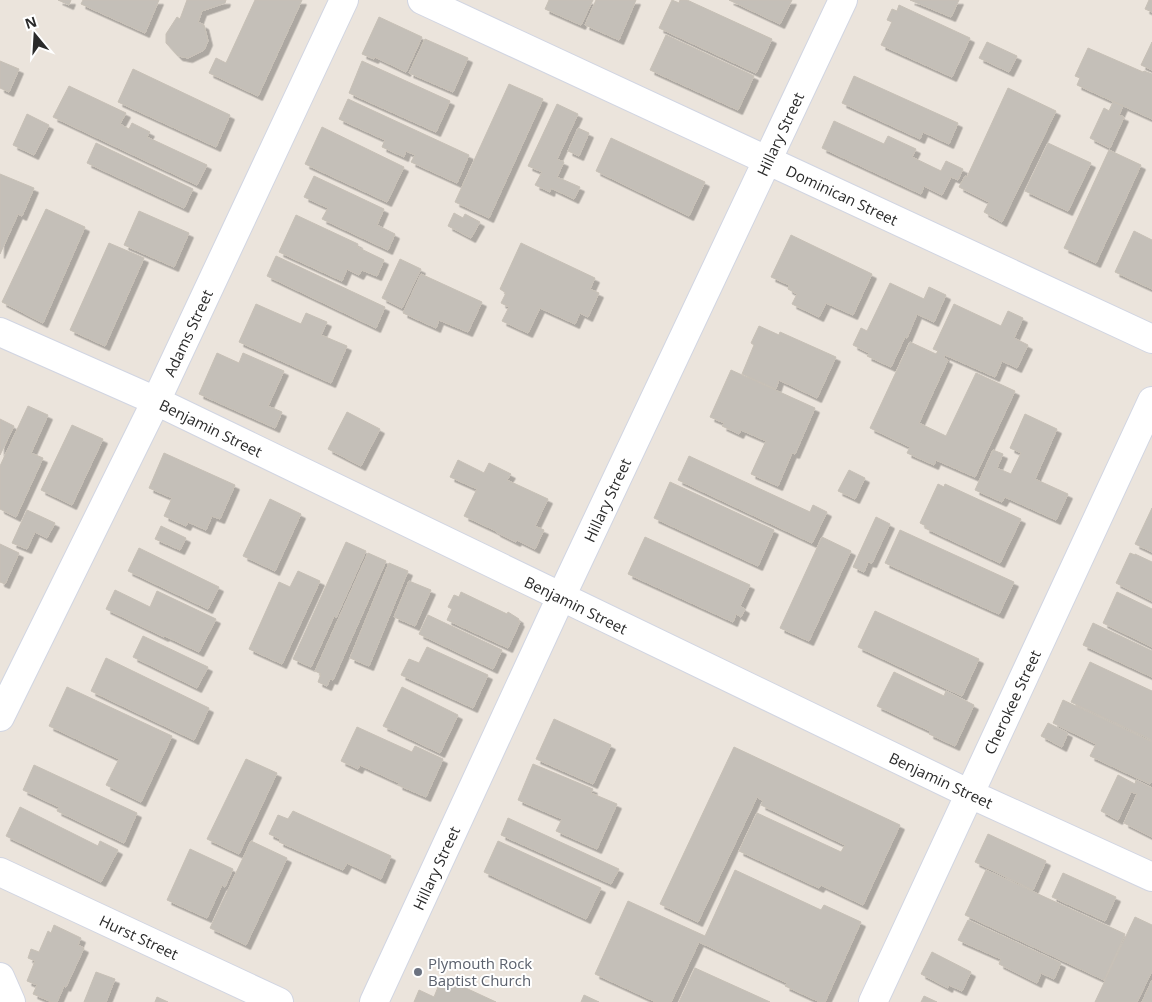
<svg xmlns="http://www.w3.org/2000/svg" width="1152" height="1002" viewBox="0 0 1152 1002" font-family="'Open Sans',sans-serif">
<defs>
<filter id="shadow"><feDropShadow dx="4.5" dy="4.5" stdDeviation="0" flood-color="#0004"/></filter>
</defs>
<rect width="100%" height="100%" fill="#ebe4dc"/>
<!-- building -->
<path fill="#c4bfb8" stroke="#c7c0b6" filter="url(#shadow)" d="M58,0h13l-2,5z
M83,0h76l-14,33 -64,-29z
M187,0h39l-1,3 -23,8 -4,11 6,3 4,16 -4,9 -16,8 -10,-2 -12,-13v-9l11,-17 3,2z
M255,0h47l-44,96 -49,-23 7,-15 10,5z
M549,0h44l-12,25 -36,-16z
M596,0h40l-17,40 -34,-15z
M672,0l7,3 1,-3h7l85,39 -16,34 -97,-45z
M729,0h63l-12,24z
M910,0h49l-8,17z
M1149,0h3v12l-7,-3z
M899,5l71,33 -18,39 -71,-32 11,-23 -5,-2 5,-11 5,2z
M379,17l43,20 -16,35 -31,-15 -1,2 -12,-5z
M666,35l88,41 -16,34 -88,-40z
M425,39l43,19 -15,34 -44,-19z
M987,42l30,14 -8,16 -30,-14z
M1152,42v28l-11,-5z
M1088,48l55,24 1,-1 8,3v45l-75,-34 3,-7 -5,-2z
M0,61l19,8 -10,23 -9,-4z
M362,61l88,40 -14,31 -87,-39z
M133,69l97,46 -14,32 -98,-45z
M854,76l104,47 -9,21 -26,-12 -3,7 -78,-36z
M509,84l34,15 -54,119 -34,-16z
M69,86l57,27 -6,11 9,5 3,-6 18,9 -3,5 60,28 -10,20 -144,-68z
M1008,88l48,23 -54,111 -18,-10 5,-10 -30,-15 6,-11 2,1z
M348,99l121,56 -12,28 -46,-21 4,-7 -9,-4 -2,6 -22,-10 3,-7 -46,-21z
M1113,102l10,4 -4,9 5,2 -14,31 -20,-10 14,-30 5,3z
M557,104l21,10 -21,45 7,3 -7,15 23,10 -6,12 -23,-11 -1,4 -15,-7 7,-13 -14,-6z
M27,114l22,11 -15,30 -21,-10z
M834,121l50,23 4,-8 28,13 -4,8 29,14 5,-10 17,8 -5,11 -7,-3 -9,18 -18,-9 -3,8 -99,-46z
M322,127l82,40 -17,35 -82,-38z
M578,128l11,5 -10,23 -11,-5z
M611,138l94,44 -16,34 -93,-45z
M96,143l97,46 -9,19 -97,-45z
M1048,143l43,20 -23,48 -43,-20z
M1109,150l32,15 -45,98 -32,-15z
M0,174l34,14 -12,28 -4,-2 -18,40z
M314,176l70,33 -7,16 18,9 -7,16 -66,-31 6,-11 -24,-11z
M46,209l39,18 -42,96 -41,-21z
M139,211l50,22 -15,34 -50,-22z
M454,213l9,5 2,-4 15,8 -9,16 -23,-12z
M296,215l62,29 -1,3 27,13 -7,16 -15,-6 -3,5 -12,-6 -5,12 -63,-29z
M1134,231l18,9v49l-37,-17z
M791,235l81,39 -19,41 -27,-12 -7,14 -27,-13 5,-10 -9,-5 1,-4 -18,-8z
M109,243l35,15 -39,88 -35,-16z
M521,243l74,35 -5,11 9,4 -11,24 -8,-4 -5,11 -35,-16 -12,25 -26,-12 7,-14 -8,-4 5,-10 -6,-4z
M276,256l109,51 -9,21 -109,-52z
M400,259l21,10 -19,39 -20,-10z
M421,274l61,28 -14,30 -29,-12 -3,8 -33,-15z
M890,283l34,16 5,-12 17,8 -12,27 -17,-8 -10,24 -2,-1 -14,30 -24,-11 2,-3 -16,-8 8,-17 6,3z
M256,304l45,20 5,-11 21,9 -6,13 26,11 -16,37 -92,-41z
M954,304l47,22 7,-15 15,7 -9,20 14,7 -11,23 -15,-7 -7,16 -50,-22 -1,3 4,2 -29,63 27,13 30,-63 39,18 -40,86 -39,-17 -2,5 -27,-12 3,-6 -40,-19 40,-86 26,12 2,-3 -5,-2z
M759,326l20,9 1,-3 56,25 -19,41 -38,-18 -3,9 -34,-15 12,-29 -3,-2z
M217,353l22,10 4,-10 41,18 -16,35 14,6 -7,16 -76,-34z
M731,370l84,38 -20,46 -3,-1 -14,33 -27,-12 15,-33 -25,-11 -2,4 -17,-8 2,-3 -14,-6z
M28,406l20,9 -17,38 12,5 -27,59 -16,-8v-43z
M347,412l33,17 -19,37 -33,-17z
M1025,414l32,15 -22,50 33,15 -12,26 -51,-23 -3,5 -27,-12 18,-40 10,4 -6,14 14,6 10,-21 -11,-5z
M0,419l14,7 -14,29z
M72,425l31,14 -31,66 -31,-15z
M164,453l71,32 -15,34 -8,-3 -6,14 -18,-8 -2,4 -22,-10 8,-18 -23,-10z
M689,456l121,56 3,-7 14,7 -15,31 -134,-63z
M458,460l26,13 5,-10 22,11 -4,6 41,19 -13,27 9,4 -9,19 -18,-9 -1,2 -20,-10v-1l-32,-15 13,-27 -27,-12z
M849,470l16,8 -10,21 -17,-8z
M670,482l104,48 -16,36 -104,-48z
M938,484l6,3 1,-3 76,35 -21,44 -75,-35 1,-2 -6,-3z
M270,499l31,15 -26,57 -32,-15z
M1152,508v44l-17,-8z
M27,510l28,13 -8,15 -12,-6 -8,17 -15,-6z
M876,517l14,7 -18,39 -4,-1 -4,10 -11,-5z
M161,526l25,12 -6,12 -25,-11z
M900,530l114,52 -15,32 -114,-51z
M645,537l105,48 -10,21 5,3 -4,8 -5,-3 -3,8 -105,-48z
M822,537l29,14 -42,90 -29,-13z
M346,542l20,9 -30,67 -2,-2 -23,51 -18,-8z
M0,544l19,9 -14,31 -5,-2z
M139,548l80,39 -11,22 -80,-38z
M368,553l18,8 -53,119 -3,-1 -3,7 -9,-4 3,-8 -6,-3z
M1130,553l5,2v-1l17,8v39l-36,-18z
M389,563l19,8 -39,95 -19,-8z
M298,571l22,10 -38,83 -33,-15 30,-67 11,5z
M409,581l22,9 -16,36 -21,-9z
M115,590l35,17 7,-16 59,28 -17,33 -34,-16 -1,1 -58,-28z
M461,592l46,22 1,-2 11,7 -1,2 2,1 -12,26 -61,-28 5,-11 -4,-2 6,-12 5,2z
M1117,592l35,17v38l-49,-24z
M875,611l104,48 -17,37 -104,-49z
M428,615l74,35 -9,19 -74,-35z
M1093,623l59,28v26l-69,-32z
M143,636l65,31 -11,21 -64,-31z
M427,647l61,28 -15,33 -72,-33 8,-16 10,4z
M106,658l103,50 -15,32 -103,-49z
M1090,662l62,29v49l-81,-38z
M894,672l50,24 2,-5 28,14 -19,41 -26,-12 1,-3 -53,-25z
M67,687l105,49 -31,66 -35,-17 13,-26 -70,-33z
M402,687l56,28 -18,38 -57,-27z
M1063,700l89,42v39l-2,3 -60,-28 6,-12 -43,-21z
M554,719l57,26 -18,39 -57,-25z
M1048,723l20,10 -6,14 -21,-11z
M357,727l55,25 3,-6 28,13 -17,38 -28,-12 1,-2 -39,-18 -2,4 -17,-8z
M734,747l166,78 -37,80 -42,-20 -2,3 -80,-37 18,-38 84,39 4,-7 -84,-40 2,-4 -6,-4 -59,125 -38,-18z
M246,759l31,14 -38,81 -32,-15z
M533,764l60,25 -2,4 26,11 -20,45 -41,-18 6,-12 -44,-19z
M34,765l103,48 -13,30 -67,-32 2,-4 -36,-17z
M1118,775l17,9 1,-4 16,8v49l-28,-14 13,-29 -6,-2 -13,28 -17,-9z
M20,807l78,39 2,-5 18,9 -17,32 -95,-46z
M293,811l98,45 -10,23 -34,-16 -4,7 -64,-28 1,-3 -11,-5 9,-19 10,4z
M508,818l111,51 -8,15 -110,-49z
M988,834l58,27 -13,29 -58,-28z
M251,841l36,17 -41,87 -36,-17z
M498,841l103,47 -15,31 -102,-47z
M190,849l43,20 -8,18 -3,-2 -15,33 -40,-18z
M735,870l86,40 3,-5 37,17 -36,80h-5l-35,-16 2,-3 -88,-41 -28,60h-15l-61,-28 33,-73 77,35z
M986,870l139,64 -21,46 -139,-65z
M1063,873l53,24 -11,24 -53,-24z
M1135,917l17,8v46l-15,31h-42z
M968,920l93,43 -7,16 -13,-6 -4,10 -38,-19 2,-5 -43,-19z
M54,925l27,13 -3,7 6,3 -18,39 -2,-1 -7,16h-5l-19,-8 4,-9 -10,-4 8,-20 -7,-3 3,-9 8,3 9,-21 3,2z
M932,952l39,20 -9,19 -13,-6 -1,3 -27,-14z
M695,968l75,34h-91z
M96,972l19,7 -9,23h-22z
M442,977l54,25h-82l5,-12 15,7z
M1152,980v22h-10z
M584,995l15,7h-18z
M924,996l13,6h-16z
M157,997l11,5h-13z"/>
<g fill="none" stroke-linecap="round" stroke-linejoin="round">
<defs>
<path id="minor" d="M422,0l730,339
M0,332l156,69 814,393 182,83
M0,717l156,-316 188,-401
M0,872l279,130
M0,977l11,25
M374,1002l187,-405 282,-597
M873,1002l279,-601"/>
</defs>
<!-- minor casing -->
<use href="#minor" stroke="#d1d5e2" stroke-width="30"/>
<!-- minor -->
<use href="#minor" stroke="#fff" stroke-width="28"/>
</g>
<!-- markers -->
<circle fill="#6b7280" stroke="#fff" stroke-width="2" cx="418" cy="972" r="5"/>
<g text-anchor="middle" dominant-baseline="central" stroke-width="4" stroke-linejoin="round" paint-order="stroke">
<!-- street labels -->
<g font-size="15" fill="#2a2a2a" stroke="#fff">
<text transform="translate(780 134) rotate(-65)">Hillary Street</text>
<text transform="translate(842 195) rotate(25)">Dominican Street</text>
<text transform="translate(188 333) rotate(-65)">Adams Street</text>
<text transform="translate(211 428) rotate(26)">Benjamin Street</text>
<text transform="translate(607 500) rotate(-65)">Hillary Street</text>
<text transform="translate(576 605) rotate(26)">Benjamin Street</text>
<text transform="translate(1012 702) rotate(-65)">Cherokee Street</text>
<text transform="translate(941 780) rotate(25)">Benjamin Street</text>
<text transform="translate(436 868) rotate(-65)">Hillary Street</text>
<text transform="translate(139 937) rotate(25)">Hurst Street</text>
</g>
<!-- worship labels -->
<g font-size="15" fill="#5b616d" stroke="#fff" text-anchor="start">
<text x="428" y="963">Plymouth Rock<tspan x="428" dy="17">Baptist Church</tspan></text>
</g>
</g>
<!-- north arrow -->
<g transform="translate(35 35) rotate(342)" stroke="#ffffff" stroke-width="4" paint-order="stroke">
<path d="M0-4L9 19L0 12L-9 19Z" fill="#2a2a2a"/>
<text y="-8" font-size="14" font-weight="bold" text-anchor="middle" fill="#2a2a2a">N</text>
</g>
</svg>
